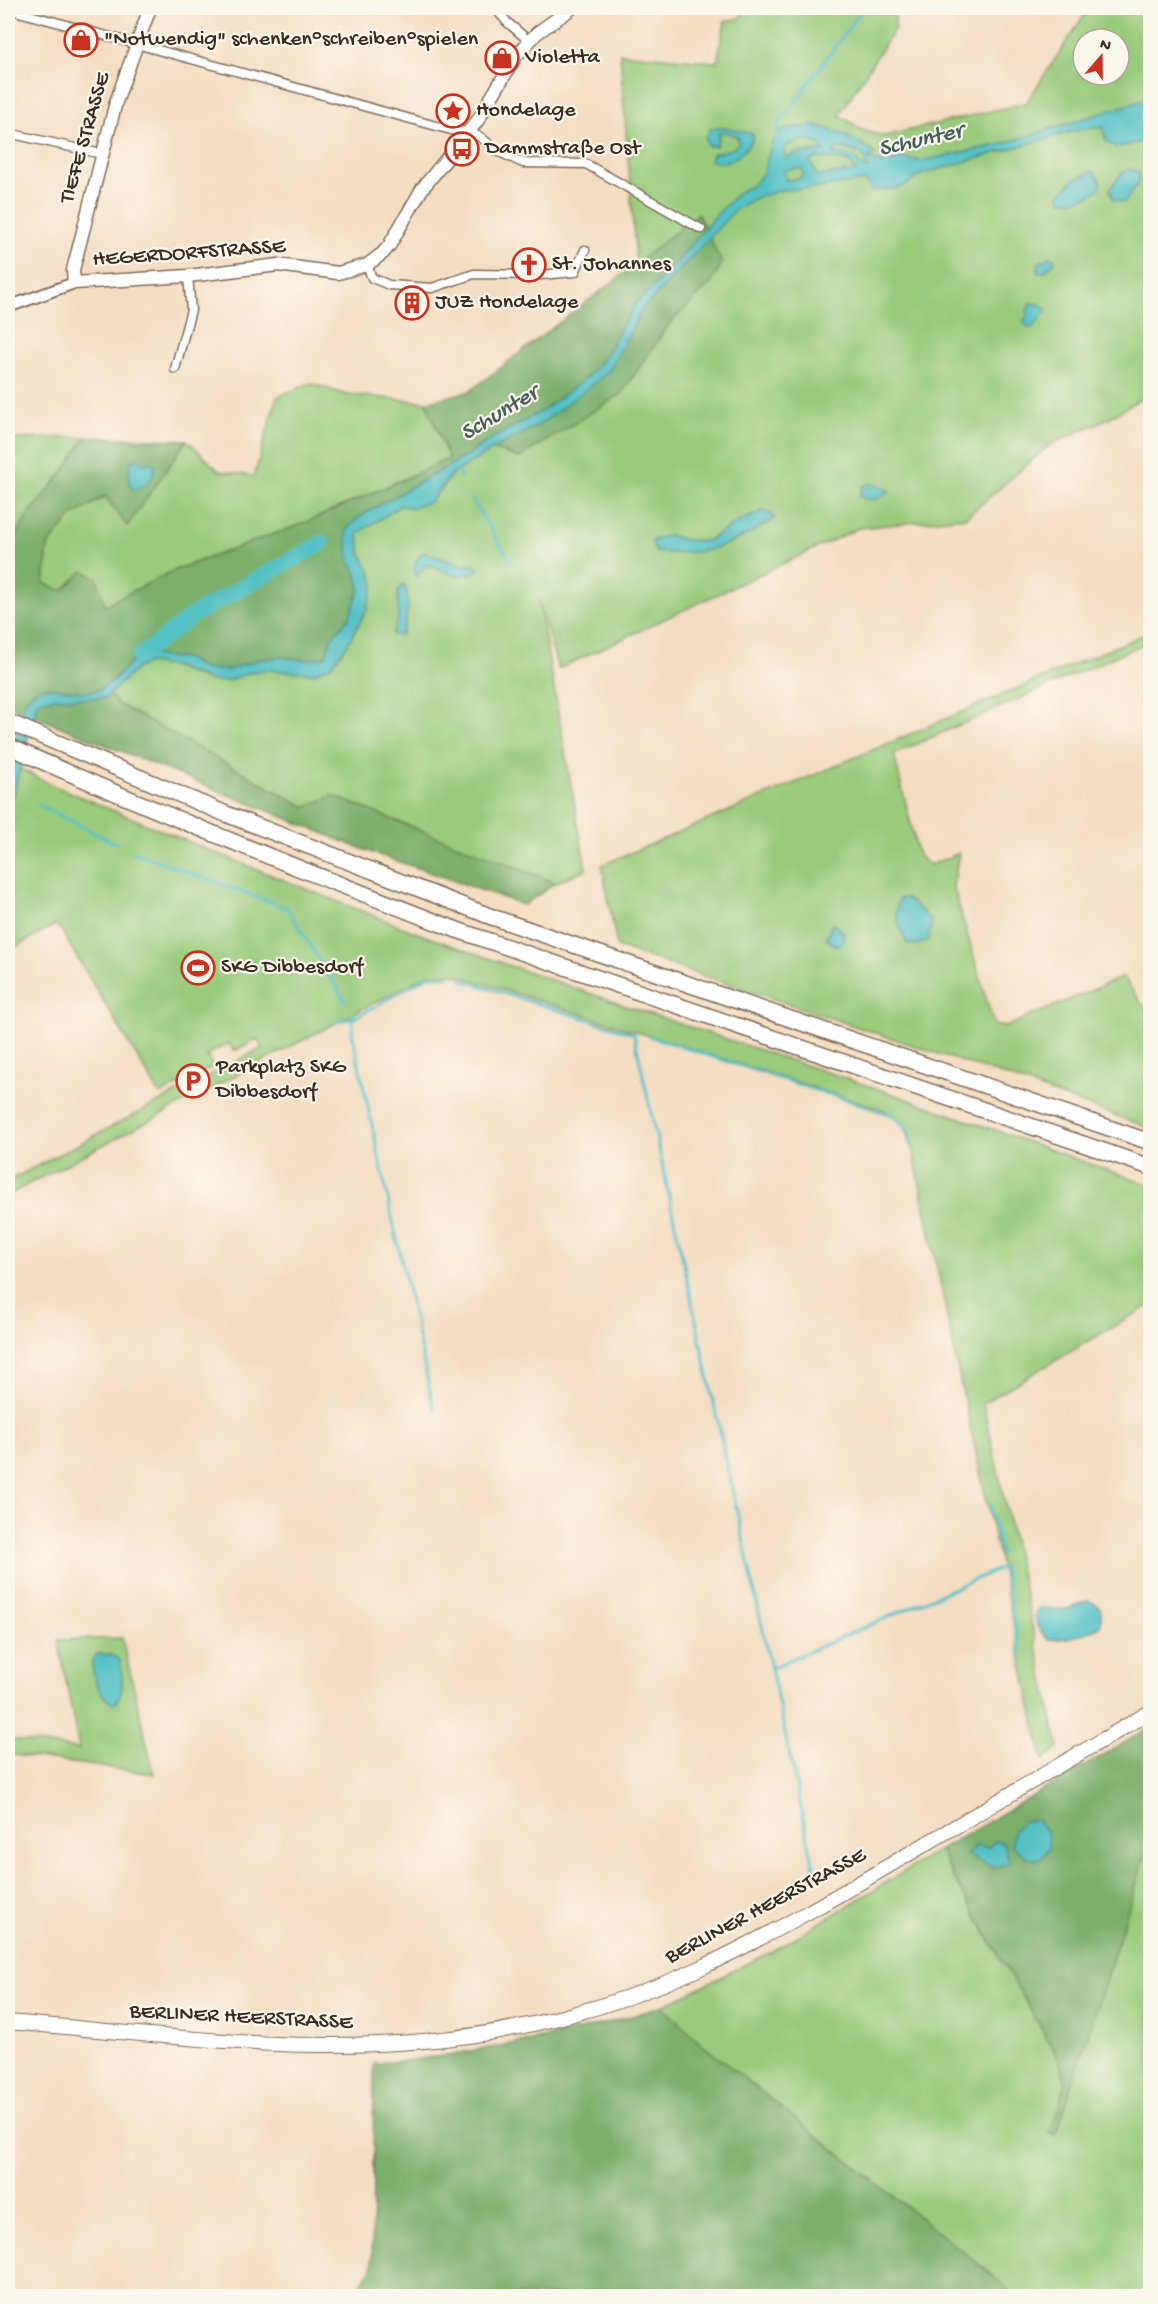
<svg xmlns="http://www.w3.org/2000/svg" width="1158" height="2304" viewBox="0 0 1158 2304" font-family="'Gochi Hand',sans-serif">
<rect width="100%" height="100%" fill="#fbf7ec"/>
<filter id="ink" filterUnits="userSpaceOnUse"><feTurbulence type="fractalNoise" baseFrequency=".0167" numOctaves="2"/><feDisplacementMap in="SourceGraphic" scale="12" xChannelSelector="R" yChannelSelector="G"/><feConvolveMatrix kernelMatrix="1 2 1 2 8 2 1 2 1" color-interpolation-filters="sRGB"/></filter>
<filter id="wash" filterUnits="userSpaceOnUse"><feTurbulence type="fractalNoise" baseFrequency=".008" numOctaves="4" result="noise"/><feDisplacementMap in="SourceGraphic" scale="24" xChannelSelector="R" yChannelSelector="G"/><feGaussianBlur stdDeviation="1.35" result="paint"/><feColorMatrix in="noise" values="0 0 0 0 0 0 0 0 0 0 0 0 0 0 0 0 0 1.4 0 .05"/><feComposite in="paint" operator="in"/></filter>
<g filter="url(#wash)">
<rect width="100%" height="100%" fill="#f5ddc1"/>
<!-- green -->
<path fill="#99cb7b" stroke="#6a7a4c" stroke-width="1.5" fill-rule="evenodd" d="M743,8h76l22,4 4,-4h50v20l-56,87 23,15 22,6 142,-33 63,-95h61v91l-50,15 6,27 31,2 13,-6v256l-41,25 -58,26 -85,73 -107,11 -301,141 -20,-70 48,270 -30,14 -223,-87 -28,11 -187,-103 -9,-10c10,-10 24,-29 39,-31 24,-4 44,16 66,18 17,1 32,-9 49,-11 16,-2 35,2 51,3l33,-28 20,-36 2,-40 -8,-15 -3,-21 42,-27 13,1 27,-16 11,-16 42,-26 26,9 102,-64 48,-70 42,-41 -13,-69 -62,50 -16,-211 97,9 8,-41 15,-3zM1083,39h36v36h-36z
M310,383l34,11 82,8 23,57 -147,65 -127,46 -71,36 -7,-28 -35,13 -18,-8 4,-38 24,-29 34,-20 21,30 60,-86 32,31 35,5 23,-79z
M86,437l-22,34 -36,44 -20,34v-110z
M1150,632v9l-256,113 24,101 12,10 29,-12 -6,33 41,139 11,2 118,-50 27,38v113l-142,-51 -391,-130 -15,-82z
M19,768l31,16 168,70 207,82 198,69 264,87 263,93v120l-167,98 76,345 -16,12 -82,-376 -48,-234 -10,-25 -19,-15 -433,-137 -22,1 -421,221v-14l254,-133 -5,-9 -23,12 -5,-8 -22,12 6,12 -53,28 -103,-171 -49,27v-138l8,-27z
M122,1638l32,136 -146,-20v-15l71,10 -21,-109z
M1148,1847l2,1v448h-139l-11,-15 -299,-237 -39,-38 111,-55 168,-102 6,17 112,193 7,25 -16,49 6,2z"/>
<!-- forest -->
<path fill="#7aaf6b" stroke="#5a6c44" stroke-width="1.5" d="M698,214l24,49 -11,20 -42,41 -48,70 -102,64 -26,-9 -5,-9 -17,13 -113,65 -9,42 7,12 4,16 -3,13 -8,17 -17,19 -7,20 -18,3 -29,-3 -21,3 -29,10 -24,-1 -17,-10 -47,-5c-11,9 -31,33 -43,37 -12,3 -39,-2 -52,-4l-20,14 -3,11 -14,-7v-156l20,-34 36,-44 22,-34 101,3 -60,86 -22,-30 -33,20 -24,29 -4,38 18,8 21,-20 14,7 8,27 70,-35 127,-46 147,-65 -23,-57 44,-11 166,-127z
M109,694l9,10 187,103 28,-11 223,87 -32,22 -162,-56 -328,-133 4,-15 16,-3h51z
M1150,1728v120l-2,-1 -92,288 -6,-2 16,-49 -7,-25 -112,-193 -6,-17z
M662,2006l39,38 299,237 11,15h-659l20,-28 2,-205c46,-2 91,-11 136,-19 53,-10 101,-20 152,-38z"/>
<!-- water -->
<path fill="#52c0c6" stroke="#467572" stroke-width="1.5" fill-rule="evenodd" d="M1150,98v39l-13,6 -21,5 -10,-7 -3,-14 -30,4 -154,44c-15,15 -26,14 -47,16l-7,-10 -47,7 -35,2 -26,7 -21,12 -94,101 -32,60 -18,15 -53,40 -46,24 -42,26 -21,27 -17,5 -13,-1 -42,27 3,21 8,14 5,17 -7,24 -20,36 -16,21 -17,7 -49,-3 -17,3 -21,8h-15l-39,-15 -25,-3 -11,5 -32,30h-51l-16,3 -30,112v-48l17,-64c17,-28 48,-2 73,-11 13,-4 30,-27 42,-36l47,5 17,10 24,1 29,-10 21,-3 29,3 18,-3 7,-20 17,-19 11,-30 -4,-16 -7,-12 -3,-30 12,-12 13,-8 100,-57 18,-13 53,-29 46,-35 15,-17 32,-55 35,-34 46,-55 23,-23 14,-7 10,-12 9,-30 9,-12c9,-2 18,-5 27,-5 19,-2 55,16 68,29l-8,3 14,5 20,-5 19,3 77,-16zM804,140l14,3 6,8 -28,2 -9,5 -3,-8 2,-4zM838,147l25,7 5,15 -8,-3 -4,-8 -23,-5zM817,158l20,1 13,3 6,9 -39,5 -7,-15zM800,168l4,6 -4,4 -14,2 -2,-10z
M711,128h17l25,6v5c-11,16 -23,28 -43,21l3,-6 19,-5 6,-5v-7l-13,-5h-5l-4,14h-8l-3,-8z
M1130,169l9,3v10l-15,21 -11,-3 -3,-12 13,-16z
M1093,171l7,9 1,7c-10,10 -25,15 -40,13l-1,-6 13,-14z
M1049,257l5,1v5l-10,9 -6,1 1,-10z
M1029,303l11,1 7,6c-4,7 -9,9 -13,16l-5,2 -6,-6 4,-6z
M138,459l4,3 14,2c-3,12 -8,26 -23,25 -7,-8 -4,-19 -1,-29z
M869,484l10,1 11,7 -16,8 -15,-3 4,-11z
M766,510l9,8c-41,27 -69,39 -119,34l-5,-11 18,-6 15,5 23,1 33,-20z
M424,552l40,14 9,-2 6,5c-21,14 -30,3 -50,-4l-5,2 -8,10c-3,-11 -1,-18 8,-25z
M403,584c9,14 4,36 -2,51h-9l6,-17v-27z
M905,898c6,3 21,17 26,23l-2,19 -12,5 -10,-1c-6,-15 -15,-29 -8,-45z
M832,924l3,1 8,7v10l-6,4 -11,-7z
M1089,1601c14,4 14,12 11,25 -13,8 -37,15 -53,13l-10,-13 -2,-13 4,-5c10,-1 17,2 26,1 9,-1 15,-7 24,-8z
M97,1654l16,1 7,5c2,13 6,35 -6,44 -15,-6 -22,-29 -22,-44z
M1038,1820l9,13 2,15 -8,11c-13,1 -20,-5 -29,-14l2,-15 10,-9z
M995,1841l8,2 7,19 -16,6 -27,-13 10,-10 11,3z"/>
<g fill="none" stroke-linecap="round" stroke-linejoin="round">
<!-- stream -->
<path stroke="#52c0c6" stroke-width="3" d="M776,140l3,-16 84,-116
M456,469l5,9
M471,498l40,64
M37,804l80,40
M133,852l154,56 58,93
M462,980l172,54 181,838
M354,1014l-2,19 82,377
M336,1022l20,-5 73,-41h19
M649,1036l243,79 14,12 7,16
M990,1505l11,49
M771,1668l232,-101 18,88"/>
<!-- river -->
<path stroke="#52c0c6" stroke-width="16" d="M139,657l54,-42 129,-72"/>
</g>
</g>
<g filter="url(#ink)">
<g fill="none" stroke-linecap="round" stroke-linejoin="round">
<defs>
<path id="minor" d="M495,8l12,14 21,18
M8,9c147,41 295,80 443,121l18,2 13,6 13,12 28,13 63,1 115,65
M8,133l94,21
M367,265l5,13 17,7 43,3 42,-14 67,1 34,-3 10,-22
M175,369l16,-59 -3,-34"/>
<path id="tertiary" d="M8,307l66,-24"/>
<path id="secondary" d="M150,8l-34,94 -43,168 1,13 114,-7 90,-11 60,8 29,-8 16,-12 6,-7 33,-57 56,-69 38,-64 21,-23 35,-25"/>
<path id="primary" d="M8,2022c139,11 276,32 416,19 93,-8 188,-33 272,-71 75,-35 145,-76 216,-118 80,-47 159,-94 238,-140"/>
<path id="motorway" d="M8,722l218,92 266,103 658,225
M8,746c147,66 298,126 449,184l693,237"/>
</defs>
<!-- minor casing -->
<use href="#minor" stroke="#7c6957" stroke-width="11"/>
<!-- tertiary casing -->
<use href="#tertiary" stroke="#7c6957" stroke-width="14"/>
<!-- secondary casing -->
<use href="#secondary" stroke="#7c6957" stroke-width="15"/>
<!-- primary casing -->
<use href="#primary" stroke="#7c6957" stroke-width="16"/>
<!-- motorway casing -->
<use href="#motorway" stroke="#7c6957" stroke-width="18"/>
<!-- minor -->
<use href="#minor" stroke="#fff" stroke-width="8"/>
<!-- tertiary -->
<use href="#tertiary" stroke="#fff" stroke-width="10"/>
<!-- secondary -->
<use href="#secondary" stroke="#fff" stroke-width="12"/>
<!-- primary -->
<use href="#primary" stroke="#fff" stroke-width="14"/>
<!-- motorway -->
<use href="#motorway" stroke="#fff" stroke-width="15"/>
</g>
</g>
<!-- icons -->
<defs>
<symbol id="shop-ring" viewBox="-11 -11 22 22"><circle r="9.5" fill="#fbf7ec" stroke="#c8321e" stroke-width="1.5"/><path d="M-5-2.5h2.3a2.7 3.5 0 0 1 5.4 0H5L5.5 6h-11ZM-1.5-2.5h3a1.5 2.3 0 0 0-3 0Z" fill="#c8321e"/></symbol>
<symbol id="sight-ring" viewBox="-11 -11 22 22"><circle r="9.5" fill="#fbf7ec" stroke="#c8321e" stroke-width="1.5"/><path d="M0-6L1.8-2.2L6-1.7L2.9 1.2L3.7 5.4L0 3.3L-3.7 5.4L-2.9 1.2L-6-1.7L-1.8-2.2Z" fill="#c8321e"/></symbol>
<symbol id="bus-ring" viewBox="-11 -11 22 22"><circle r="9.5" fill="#fbf7ec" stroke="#c8321e" stroke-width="1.5"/><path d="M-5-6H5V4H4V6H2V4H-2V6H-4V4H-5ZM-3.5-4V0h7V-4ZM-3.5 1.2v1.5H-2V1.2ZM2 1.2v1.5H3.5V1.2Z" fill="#c8321e"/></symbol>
<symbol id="church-ring" viewBox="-11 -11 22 22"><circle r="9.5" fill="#fbf7ec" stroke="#c8321e" stroke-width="1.5"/><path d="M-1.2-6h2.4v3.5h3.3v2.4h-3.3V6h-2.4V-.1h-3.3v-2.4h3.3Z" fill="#c8321e"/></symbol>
<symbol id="building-ring" viewBox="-11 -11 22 22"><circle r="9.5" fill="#fbf7ec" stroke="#c8321e" stroke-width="1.5"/><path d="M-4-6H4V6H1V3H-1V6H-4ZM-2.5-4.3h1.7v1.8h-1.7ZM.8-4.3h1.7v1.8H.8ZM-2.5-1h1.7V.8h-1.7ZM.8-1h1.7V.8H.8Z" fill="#c8321e"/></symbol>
<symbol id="stadium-ring" viewBox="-11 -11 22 22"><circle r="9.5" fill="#fbf7ec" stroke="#c8321e" stroke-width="1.5"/><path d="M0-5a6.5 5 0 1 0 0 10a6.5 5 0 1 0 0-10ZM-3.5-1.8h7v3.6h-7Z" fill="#c8321e"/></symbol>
<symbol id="parking-ring" viewBox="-11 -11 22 22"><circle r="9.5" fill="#fbf7ec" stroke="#c8321e" stroke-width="1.5"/><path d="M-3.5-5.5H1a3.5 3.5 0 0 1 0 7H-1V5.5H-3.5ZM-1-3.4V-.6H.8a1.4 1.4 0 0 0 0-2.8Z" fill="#c8321e"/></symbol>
</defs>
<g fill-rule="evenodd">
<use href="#shop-ring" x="62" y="21" width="38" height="38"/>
<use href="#shop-ring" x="483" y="39" width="38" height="38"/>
<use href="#sight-ring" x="434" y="92" width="38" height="38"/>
<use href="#bus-ring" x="443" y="130" width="38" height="38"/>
<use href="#church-ring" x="510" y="246" width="38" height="38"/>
<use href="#building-ring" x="393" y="284" width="38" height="38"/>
<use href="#stadium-ring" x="179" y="949" width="38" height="38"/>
<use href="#parking-ring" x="174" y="1062" width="38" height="38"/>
</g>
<g text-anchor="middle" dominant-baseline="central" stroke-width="4.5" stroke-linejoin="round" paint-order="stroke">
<!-- poi labels -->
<g font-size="22" fill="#3b2a1e" stroke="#fbf7ec" text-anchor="start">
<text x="104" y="40">"Notwendig" schenken°schreiben°spielen</text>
<text x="525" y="58">Violetta</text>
<text x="476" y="111">Hondelage</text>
<text x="485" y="149">Dammstraße Ost</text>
<text x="552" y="265">St. Johannes</text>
<text x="435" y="303">JUZ Hondelage</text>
<text x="221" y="968">SKG Dibbesdorf</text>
<text x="216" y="1068">Parkplatz SKG<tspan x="216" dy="25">Dibbesdorf</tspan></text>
</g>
<!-- street labels -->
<g font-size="22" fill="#3b2a1e" stroke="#fbf7ec">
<text transform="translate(86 138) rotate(-74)">TIEFE STRASSE</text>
<text transform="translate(189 254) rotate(-4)">HEGERDORFSTRASSE</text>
<text transform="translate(766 1907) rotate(-28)">BERLINER HEERSTRASSE</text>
<text transform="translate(241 2018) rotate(3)">BERLINER HEERSTRASSE</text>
</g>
<!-- water labels -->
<g font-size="24" font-style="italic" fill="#435e59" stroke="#fbf7ec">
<text transform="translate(921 141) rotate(-13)">Schunter</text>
<text transform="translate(500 414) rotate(-31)">Schunter</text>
</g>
</g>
<!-- margin -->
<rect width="1158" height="2304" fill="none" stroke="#fbf7ec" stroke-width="30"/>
<!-- north arrow -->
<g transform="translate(1101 57) rotate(20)"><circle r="28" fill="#fbf7ec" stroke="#aea59a" stroke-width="1.5"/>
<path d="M0-4.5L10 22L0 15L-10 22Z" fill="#c8321e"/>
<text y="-9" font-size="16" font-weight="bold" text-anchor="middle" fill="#3b2a1e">N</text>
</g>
</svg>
